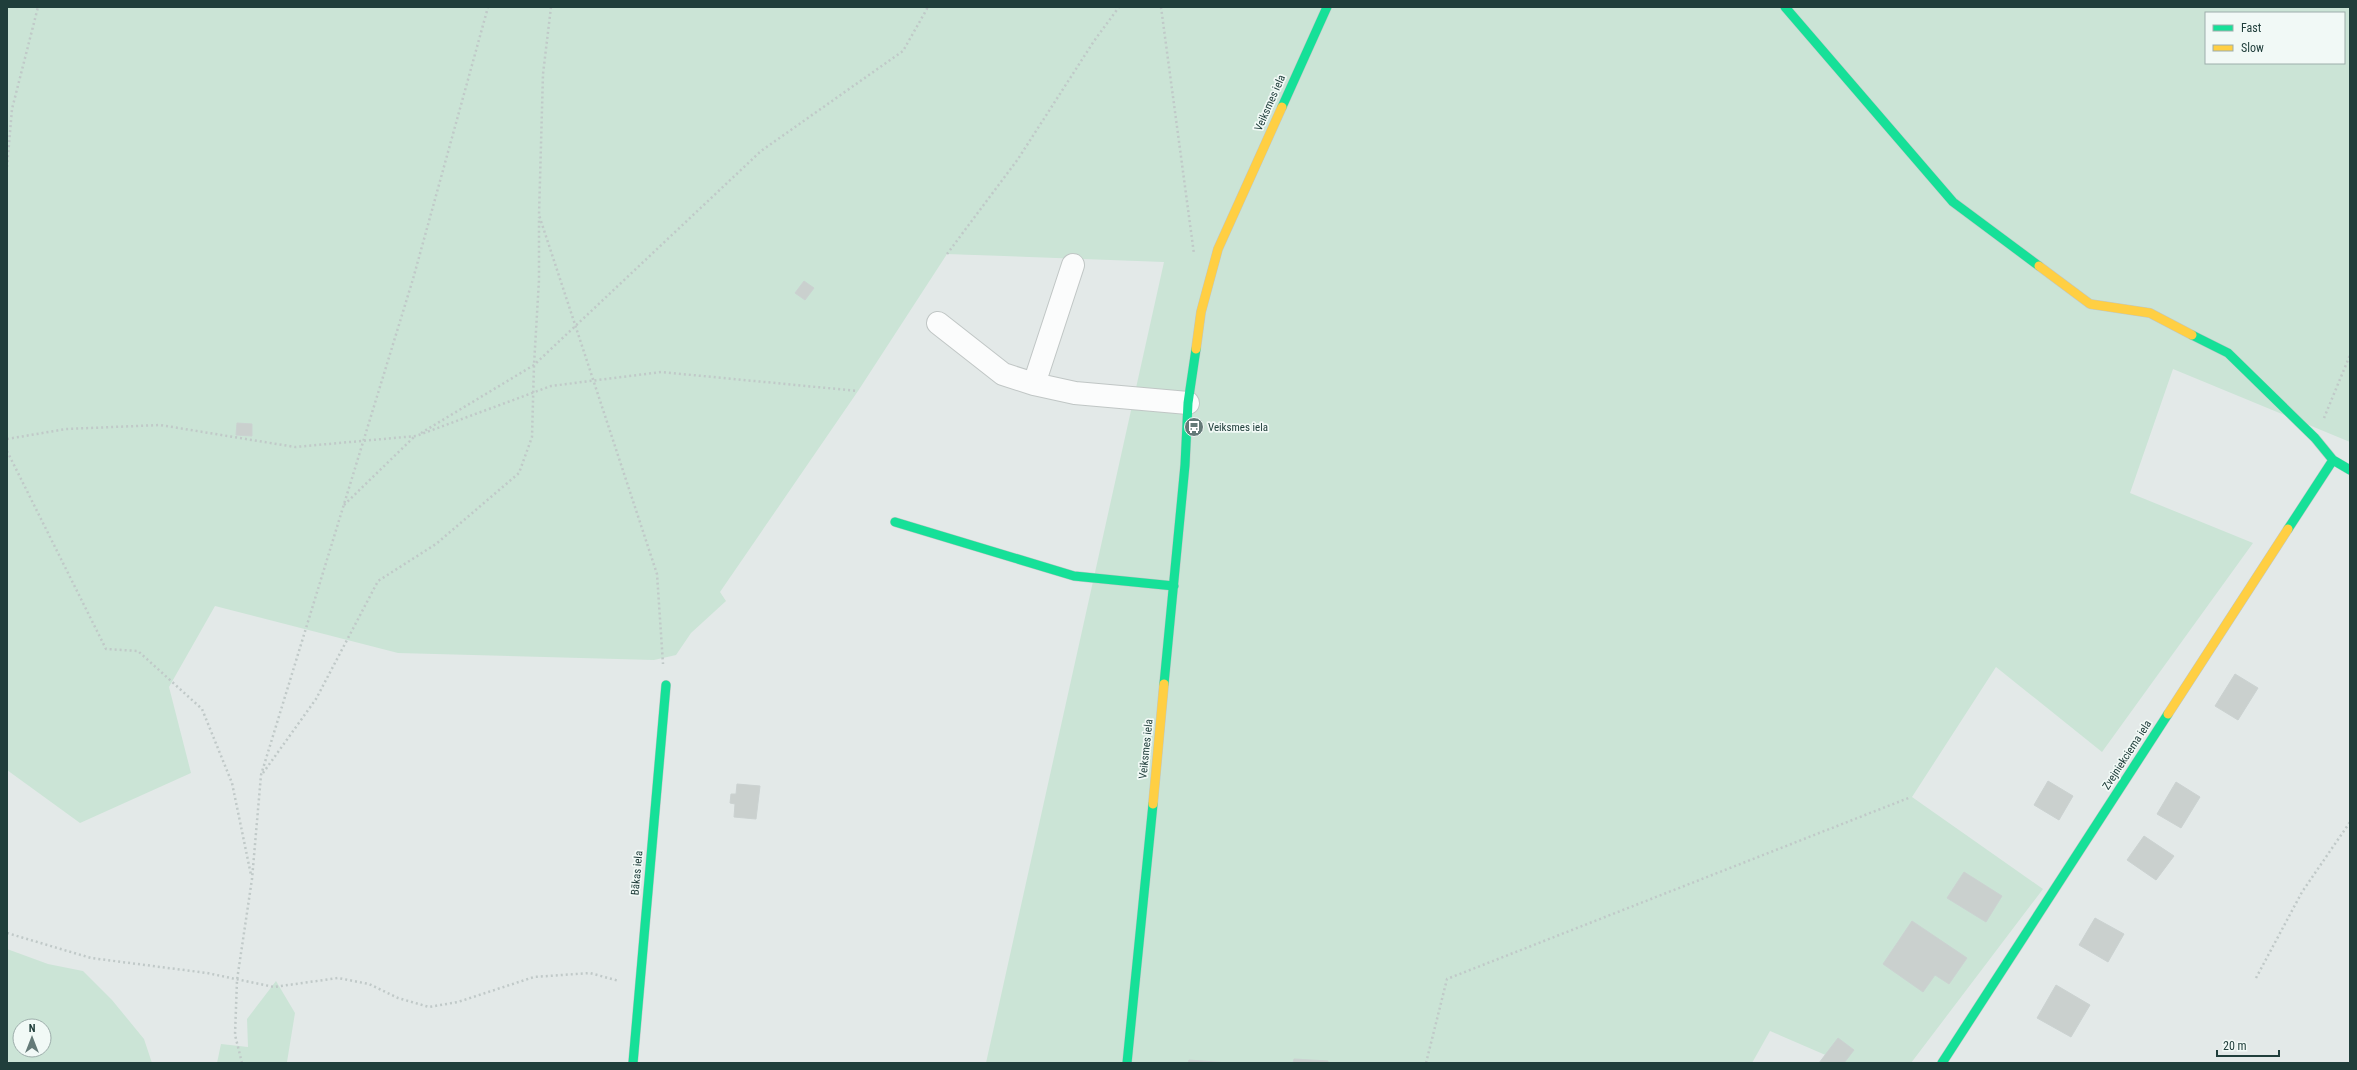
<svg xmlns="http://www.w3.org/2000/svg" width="2357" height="1070" viewBox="0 0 2357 1070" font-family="'Roboto Condensed',sans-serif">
<rect width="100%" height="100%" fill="#e3e9e8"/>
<!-- green -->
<path fill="#cbe4d6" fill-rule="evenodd" d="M7,7h2343v435l-177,-73 -43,124 123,50 -151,209 -106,-85 -84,130 131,92 -132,174h-67l-74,-32 -18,32h-766l178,-801 -217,-8 -89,137 -138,201 6,9 -35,32 -15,22 -22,5 -256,-7 -183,-47 -46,81 22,86 -111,50 -73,-53zM2206,13h138v50h-138z
M7,949l41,15 35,7 29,29 32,39 8,24h-142l-3,-5zM20,1026h24v24h-24z
M276,981l19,32 -8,49 -70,1 4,-19 27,3 -1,-28z"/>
<!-- building -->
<path fill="#cad0ce" stroke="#cbd2d1" d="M804,281l10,7 -9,12 -10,-7z
M237,423l15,1v12l-16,-1z
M2235,674l23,14 -20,32 -23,-14z
M2048,781l25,15 -14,24 -25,-15z
M2176,782l24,15 -19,31 -24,-14z
M737,784l23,2 -4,33 -22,-2 1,-13 -5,-1 1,-9h5z
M2144,836l30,20 -18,24 -29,-20z
M1964,872l38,24 -16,26 -39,-24z
M2095,918l29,16 -16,28 -29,-17z
M1912,921l55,37 -18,26 -14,-9 -12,17 -40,-28z
M2056,985l34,20 -19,32 -34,-19z
M1838,1038l16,12 -10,13h-25z
M1294,1059l34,2v2h-35z
M1189,1060l39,3h-40z"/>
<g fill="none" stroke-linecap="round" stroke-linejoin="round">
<defs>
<path id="street" d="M938,323l65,51 31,10 41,9 113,10
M1034,384l39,-119"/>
<path id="fast" d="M1785,7l168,195 86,64
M1282,107l45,-100
M2192,335l36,18 87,85 18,22 17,10
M895,522l179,54 100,10
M2288,529l45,-69
M1164,684l21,-219 3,-62 8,-54
M633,1063l33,-378
M1127,1063l26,-259
M1942,1063l226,-349"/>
<path id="slow" d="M2039,266l51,38 60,9 42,22
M1196,349l5,-37 17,-63 64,-142
M2168,714l120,-185
M1153,804l11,-120"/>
</defs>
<!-- street casing -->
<use href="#street" stroke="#c0c6c5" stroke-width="24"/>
<!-- fast casing -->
<use href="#fast" stroke="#bfc7c5" stroke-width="10"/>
<!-- slow casing -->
<use href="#slow" stroke="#bfc7c5" stroke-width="10"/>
<!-- path -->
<path stroke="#c0c9c8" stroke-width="2.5" stroke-dasharray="2 3" stroke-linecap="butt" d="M551,7l-8,67 -4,141 118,359 6,90
M1161,7l33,247
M7,167l5,-58 26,-102
M947,254l71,-95 76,-118 25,-34
M2324,418l26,-63
M421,433l113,-68 227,-214 142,-100 25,-44
M7,439l59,-10 94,-4 135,22 121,-11 135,-50 110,-14 197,19
M7,451l99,198 32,2 64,58 30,74 19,92
M344,505l71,-69
M263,773l53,-74 62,-118 58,-37 83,-71 13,-36 2,-72 5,-85v-63
M7,933l84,25 116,15 67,14 64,-9 31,6 29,14 31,9 29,-5 76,-25 56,-4 29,8
M2256,978l46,-86 48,-70
M242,1063l-7,-28 2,-55 15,-101 9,-104 152,-496 75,-272
M1426,1063l21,-84 464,-182"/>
<!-- street -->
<use href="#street" stroke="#fbfcfc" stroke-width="22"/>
<!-- fast -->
<use href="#fast" stroke="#16e098" stroke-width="9"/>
<!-- slow -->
<use href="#slow" stroke="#ffcf43" stroke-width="9"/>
</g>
<!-- icons -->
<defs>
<symbol id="bus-disc" viewBox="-11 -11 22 22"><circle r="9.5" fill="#647a78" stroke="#f1f9f6"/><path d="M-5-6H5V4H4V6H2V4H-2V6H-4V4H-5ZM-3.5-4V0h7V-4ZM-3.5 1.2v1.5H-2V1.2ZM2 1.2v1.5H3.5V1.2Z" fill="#fff"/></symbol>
</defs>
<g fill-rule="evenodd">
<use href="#bus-disc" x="1183" y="416" width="22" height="22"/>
</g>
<g text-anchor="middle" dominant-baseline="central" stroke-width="3.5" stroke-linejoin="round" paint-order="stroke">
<!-- street labels -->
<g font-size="11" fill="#203e3b" stroke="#f1f9f6">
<text transform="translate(1270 103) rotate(-66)">Veiksmes iela</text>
<text transform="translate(1146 749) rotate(-84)">Veiksmes iela</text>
<text transform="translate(2127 755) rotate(-57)">Zvejniekciema iela</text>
<text transform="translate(637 873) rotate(-85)">Bākas iela</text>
</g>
<!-- poi labels -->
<g font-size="11" fill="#203e3b" stroke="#f1f9f6" text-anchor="start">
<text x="1208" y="427">Veiksmes iela</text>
</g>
</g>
<!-- border -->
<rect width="2357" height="1070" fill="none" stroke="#203e3b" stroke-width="16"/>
<!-- legend -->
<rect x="2205" y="12" width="140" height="52" fill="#f1f9f6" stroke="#9daeab"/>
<rect x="2213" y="25" width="20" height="6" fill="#16e098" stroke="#9daeab"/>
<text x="2241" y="32" font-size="12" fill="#203e3b">Fast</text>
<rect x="2213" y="45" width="20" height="6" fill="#ffcf43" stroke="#9daeab"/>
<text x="2241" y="52" font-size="12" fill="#203e3b">Slow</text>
<!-- north arrow -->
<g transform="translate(32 1038)"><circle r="19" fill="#f1f9f6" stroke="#9daeab"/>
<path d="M0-3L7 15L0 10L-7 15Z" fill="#647a78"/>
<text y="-6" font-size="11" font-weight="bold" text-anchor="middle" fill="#203e3b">N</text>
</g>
<!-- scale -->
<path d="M2217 1050v6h62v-6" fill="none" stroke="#203e3b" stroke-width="2"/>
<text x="2223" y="1050" font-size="12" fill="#203e3b" stroke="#f1f9f6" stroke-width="3" paint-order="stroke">20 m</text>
</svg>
